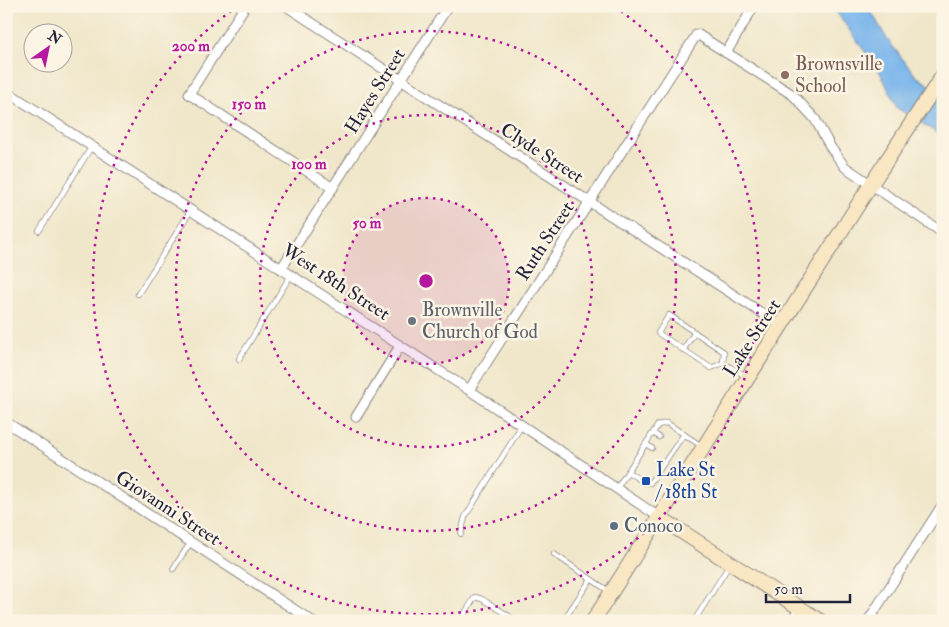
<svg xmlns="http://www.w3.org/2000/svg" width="949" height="627" viewBox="0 0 949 627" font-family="'IM FELL Double Pica',serif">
<rect width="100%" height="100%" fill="#fcf5e5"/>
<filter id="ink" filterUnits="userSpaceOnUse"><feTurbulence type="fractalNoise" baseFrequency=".02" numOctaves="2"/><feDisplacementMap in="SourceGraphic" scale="10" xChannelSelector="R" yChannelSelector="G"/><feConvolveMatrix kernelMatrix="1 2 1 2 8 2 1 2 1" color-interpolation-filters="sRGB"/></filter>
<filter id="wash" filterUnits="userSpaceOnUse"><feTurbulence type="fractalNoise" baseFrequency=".0096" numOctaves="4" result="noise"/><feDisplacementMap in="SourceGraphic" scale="20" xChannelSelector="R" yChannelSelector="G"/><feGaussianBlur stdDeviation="1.12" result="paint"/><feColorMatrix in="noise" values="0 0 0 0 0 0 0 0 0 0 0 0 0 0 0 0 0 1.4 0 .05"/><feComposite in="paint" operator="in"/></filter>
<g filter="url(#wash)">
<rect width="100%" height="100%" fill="#f0e7ca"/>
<!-- water -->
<path fill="#79b5eb" stroke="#4e6c93" d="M832,6h36l19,33 29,37 27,18v47l-6,-8 -40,-25 -16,-34z"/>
</g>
<g filter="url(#ink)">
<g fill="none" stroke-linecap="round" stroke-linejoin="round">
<defs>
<path id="lane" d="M39,231l53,-85
M138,294l53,-84
M669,315l55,37 -1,11 -12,5 -53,-35z
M683,350l12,-18
M239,359l52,-84
M723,363l23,13
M653,433l6,4
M646,444l6,4
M628,472l17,11h5l34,-49
M617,488l41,-63 9,-2 36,24
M461,534l4,-17 57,-92
M554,554l56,38
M173,569l18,-27
M460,621l15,-24 7,2 35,22
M563,621l28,-42
M694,621l36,-57"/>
<path id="street" d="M245,6l-56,88 144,94
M286,6l496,320
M726,53l28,-47
M6,91l463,299 190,127
M281,269l167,-263
M469,390l228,-356 96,61 22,24 16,29 14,19 98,66
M356,417l44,-71
M6,422l306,199
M792,621l8,-13
M868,621l75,-117"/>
<path id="secondary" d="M659,517l161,104
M593,621l277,-435 73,-111"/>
</defs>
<!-- lane casing -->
<use href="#lane" stroke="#898482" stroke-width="6"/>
<!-- street casing -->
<use href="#street" stroke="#898482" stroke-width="11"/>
<!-- secondary casing -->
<use href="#secondary" stroke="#898482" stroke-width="16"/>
<!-- lane -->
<use href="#lane" stroke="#fff" stroke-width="4.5"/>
<!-- street -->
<use href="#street" stroke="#fff" stroke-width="9"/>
<!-- secondary -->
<use href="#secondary" stroke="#f9e7c3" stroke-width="14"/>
</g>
</g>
<!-- distance rings -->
<circle cx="426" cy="281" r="83" fill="#b5179e" fill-opacity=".12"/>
<g fill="none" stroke="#b5179e" stroke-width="2.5" stroke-dasharray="2.5 5">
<circle cx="426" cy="281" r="83"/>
<circle cx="426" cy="281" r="166"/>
<circle cx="426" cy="281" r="250"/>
<path d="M615 7A333 333 0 1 1 237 7"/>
</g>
<!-- markers -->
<circle fill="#8d6e63" stroke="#fcf5e5" stroke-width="2" cx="785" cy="75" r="5"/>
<circle fill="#6b7280" stroke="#fcf5e5" stroke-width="2" cx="412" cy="321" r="5"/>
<rect fill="#1a4fb4" stroke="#fcf5e5" stroke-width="2" x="641" y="476" width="10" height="10" rx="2.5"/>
<circle fill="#5c6f8a" stroke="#fcf5e5" stroke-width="2" cx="614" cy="526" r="5"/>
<g text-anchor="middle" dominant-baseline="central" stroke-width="5" stroke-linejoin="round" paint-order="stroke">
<!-- education labels -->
<g font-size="19" fill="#785e54" stroke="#fcf5e5" text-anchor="start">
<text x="795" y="64">Brownsville<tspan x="795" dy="22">School</tspan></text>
</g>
<!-- street labels -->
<g font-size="19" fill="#22223b" stroke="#fcf5e5">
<text transform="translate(375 91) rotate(-58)">Hayes Street</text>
<text transform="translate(542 153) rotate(33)">Clyde Street</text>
<text transform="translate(545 241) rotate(-57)">Ruth Street</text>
<text transform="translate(336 282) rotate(33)">West 18th Street</text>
<text transform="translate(752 338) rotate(-57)">Lake Street</text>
<text transform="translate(168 508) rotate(33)">Giovanni Street</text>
</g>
<!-- worship labels -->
<g font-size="19" fill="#5b616d" stroke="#fcf5e5" text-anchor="start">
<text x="422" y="310">Brownville<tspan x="422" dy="22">Church of God</tspan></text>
</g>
<!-- transit labels -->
<g font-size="19" fill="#164399" stroke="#fcf5e5" text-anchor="start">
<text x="656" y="470">Lake St<tspan x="656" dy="22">/ 18th St</tspan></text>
</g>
<!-- service labels -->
<g font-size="19" fill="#4e5e75" stroke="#fcf5e5" text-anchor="start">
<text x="624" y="526">Conoco</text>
</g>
</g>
<circle cx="426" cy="281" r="8" fill="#b5179e" stroke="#fcf5e5" stroke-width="2.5"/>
<g font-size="15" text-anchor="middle" font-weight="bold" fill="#b5179e" stroke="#fcf5e5" stroke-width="5" stroke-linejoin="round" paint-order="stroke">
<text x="191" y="51">200 m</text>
<text x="249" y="109">150 m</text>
<text x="309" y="169">100 m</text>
<text x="367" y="228">50 m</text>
</g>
<!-- margin -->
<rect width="949" height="627" fill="none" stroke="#fcf5e5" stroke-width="25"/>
<!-- north arrow -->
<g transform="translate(48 48) rotate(33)"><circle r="24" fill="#fcf5e5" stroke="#a5a1a1"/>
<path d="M0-4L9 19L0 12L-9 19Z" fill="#b5179e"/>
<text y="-8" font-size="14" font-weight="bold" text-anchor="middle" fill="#22223b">N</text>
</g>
<!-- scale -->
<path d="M766 594v8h84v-8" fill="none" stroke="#22223b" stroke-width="2.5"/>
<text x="774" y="594" font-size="15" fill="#22223b" stroke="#fcf5e5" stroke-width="4" paint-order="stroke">50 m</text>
</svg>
